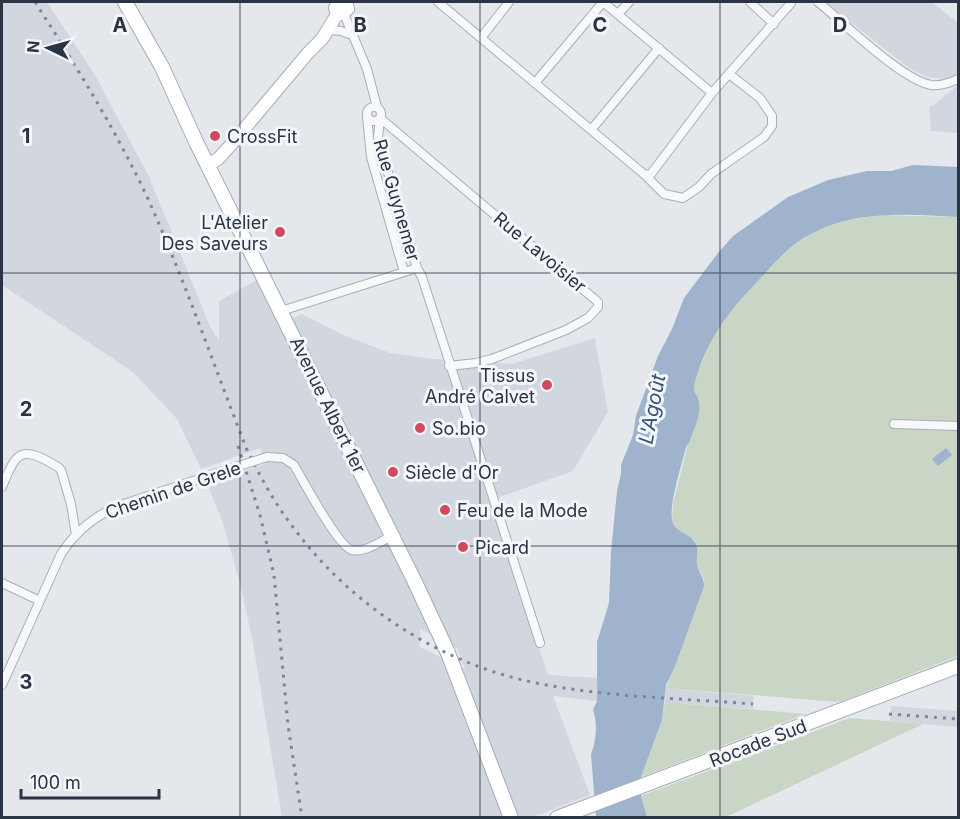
<svg xmlns="http://www.w3.org/2000/svg" width="960" height="819" viewBox="0 0 960 819" font-family="Inter,sans-serif">
<rect width="100%" height="100%" fill="#e4e7ec"/>
<!-- built -->
<path fill="#d2d6de" fill-rule="evenodd" d="M2,2h45l48,73 54,102 61,149 9,15v-40l40,-22 22,44 21,-9 41,21 47,18 44,6 78,5 83,-26 13,74 -35,59 -82,29 57,175 49,3v23l-44,-5 37,99 -57,22h-251l-29,-174 -13,-60 -18,-63 -15,-36 58,-20 -5,-16 -59,21 -24,-50 -44,-47 -131,-87zM420,629l37,19 8,21 -45,-22z
M825,2h107l26,21v51l-13,5 -18,-2 -18,-9z
M958,85v48l-27,-2 -2,-24 6,-3z
M666,688l88,8 -1,13 -88,-7z
M891,706l67,5v16l-68,-6z"/>
<!-- green -->
<path fill="#c9d6c5" d="M879,215l79,2v439l-119,46 -173,-14 8,-19 30,-89 -7,-16v-20l-3,-5 -17,-10 -5,-8 1,-17 26,-104c-10,-10 -3,-22 2,-34 6,-17 13,-35 24,-50 18,-23 59,-65 83,-80 21,-13 47,-17 71,-21z
M665,702l140,12 -164,63 21,-57z
M850,718l73,6 -197,93h-79l-6,-21z"/>
<!-- water -->
<path fill="#9fb4cc" d="M913,165l45,2v50c-49,-3 -102,-7 -147,17 -23,12 -41,34 -58,52 -29,31 -46,55 -58,96 -4,13 4,12 4,21 2,13 -6,28 -10,40l-3,4c-4,17 -17,57 -14,73 3,13 18,13 23,22 4,6 1,15 2,22 2,9 7,14 7,22l-30,83 -8,16 -4,35 -21,57v19l6,21h-51l-5,-63c5,-12 7,-31 2,-44l4,-9v-59l12,-39 2,-51 6,-61 4,-17v-9l12,-30 3,-19 22,-60 14,-27 12,-31 34,-45 15,-17 55,-39 40,-17 39,-9h24z
M946,448l6,7 -14,11 -6,-7z"/>
<g fill="none" stroke-linecap="round" stroke-linejoin="round">
<defs>
<path id="street" d="M438,2l207,173 6,-1 61,-81 79,-90
M750,2l24,22
M818,2c25,20 84,78 113,83 10,1 19,-2 27,-6
M344,14l23,55 10,38
M618,14l11,-12
M329,30l12,1 11,4
M481,38l28,-36
M535,83l68,-81 109,91
M367 114a7 7 0 1 1 14 0a7 7 0 1 1-14 0Z
M367,117l4,40 33,115
M380,118l-2,19 4,16 35,115 5,9 118,366
M380,118l218,184v5l-10,11 -22,12 -74,29 -16,4 -27,3
M591,130l68,-82
M645,175l19,19 19,4 16,-11 12,-13 53,-37 8,-11v-10l-12,-18 -31,-24
M281,311l136,-43
M894,424l64,2
M267,457l16,1 11,7c9,15 44,82 58,85 13,3 29,-9 40,-14
M2,487c15,-37 19,-42 56,-20l3,3 10,34 5,31
M2,583l38,18
M2,685l59,-131c15,-23 34,-39 60,-49l84,-28"/>
<path id="secondary" d="M340,2l-5,6 1,4 6,2 6,-5 -1,-4 -4,-3
M208,165l10,-6 11,-12 79,-94 14,-14 16,-26"/>
<path id="primary" d="M125,2l37,65 35,77 217,436 34,73 63,165
M557,818l401,-152"/>
</defs>
<!-- street casing -->
<use href="#street" stroke="#a9aeb7" stroke-width="10"/>
<!-- secondary casing -->
<use href="#secondary" stroke="#a9aeb7" stroke-width="14"/>
<!-- primary casing -->
<use href="#primary" stroke="#a3abb8" stroke-width="16"/>
<!-- street -->
<use href="#street" stroke="#f7f8fa" stroke-width="8"/>
<!-- secondary -->
<use href="#secondary" stroke="#fff" stroke-width="12"/>
<!-- primary -->
<use href="#primary" stroke="#fff" stroke-width="14"/>
<!-- rail -->
<path stroke="#7d8696" stroke-width="3" stroke-dasharray="3 6" stroke-linecap="butt" d="M35,2c41,64 81,128 113,197 37,82 66,167 99,251 14,28 29,56 49,81 54,72 138,128 227,149 72,17 155,18 230,24
M238,446l22,69 14,60 14,150 14,93
M889,714l69,5"/>
<defs>
<path id="street-bridge" d="M205,477l62,-20"/>
</defs>
<!-- street-bridge casing -->
<use href="#street-bridge" stroke="#a9aeb7" stroke-width="10" stroke-linecap="butt"/>
<!-- street-bridge -->
<use href="#street-bridge" stroke="#f7f8fa" stroke-width="8"/>
</g>
<!-- grid -->
<path fill="none" stroke="#2b3445" stroke-width="1.5" stroke-opacity="0.55" d="M240,2v816M480,2v816M720,2v816M2,273h956M2,546h956"/>
<!-- markers -->
<g fill="#d1495b" stroke="#f4f6f9" stroke-width="2">
<circle cx="215" cy="136" r="6"/>
<circle cx="280" cy="232" r="6"/>
<circle cx="547" cy="385" r="6"/>
<circle cx="420" cy="428" r="6"/>
<circle cx="393" cy="472" r="6"/>
<circle cx="445" cy="510" r="6"/>
<circle cx="463" cy="547" r="6"/>
</g>
<g text-anchor="middle" dominant-baseline="central" stroke-width="6" stroke-linejoin="round" paint-order="stroke">
<!-- poi labels -->
<g font-size="18" fill="#2b3445" stroke="#f4f6f9" text-anchor="start">
<text x="227" y="136">CrossFit</text>
<text x="268" y="222" text-anchor="end">L'Atelier<tspan x="268" dy="21">Des Saveurs</tspan></text>
<text x="535" y="375" text-anchor="end">Tissus<tspan x="535" dy="21">André Calvet</tspan></text>
<text x="432" y="428">So.bio</text>
<text x="405" y="472">Siècle d'Or</text>
<text x="457" y="510">Feu de la Mode</text>
<text x="475" y="547">Picard</text>
</g>
<!-- street labels -->
<g font-size="18" fill="#2b3445" stroke="#f4f6f9">
<text transform="translate(397 200) rotate(74)">Rue Guynemer</text>
<text transform="translate(540 252) rotate(40)">Rue Lavoisier</text>
<text transform="translate(328 405) rotate(64)">Avenue Albert 1er</text>
<text transform="translate(173 490) rotate(-19)">Chemin de Grele</text>
<text transform="translate(758 743) rotate(-21)">Rocade Sud</text>
</g>
<!-- water labels -->
<g font-size="20" font-style="italic" fill="#34527a" stroke="#f4f6f9">
<text transform="translate(652 409) rotate(-79)">L'Agoût</text>
</g>
</g>
<g font-size="20" text-anchor="middle" font-weight="bold" fill="#2b3445" stroke="#f4f6f9" stroke-width="6" stroke-linejoin="round" paint-order="stroke">
<text x="120" y="32">A</text>
<text x="360" y="32">B</text>
<text x="600" y="32">C</text>
<text x="840" y="32">D</text>
<text x="26" y="143">1</text>
<text x="26" y="416">2</text>
<text x="26" y="689">3</text>
</g>
<!-- border -->
<rect width="960" height="819" fill="none" stroke="#2b3445" stroke-width="6"/>
<!-- north arrow -->
<g transform="translate(48 48) rotate(275)" stroke="#f4f6f9" stroke-width="4.5" paint-order="stroke">
<path d="M0-4.5L10 22L0 15L-10 22Z" fill="#2b3445"/>
<text y="-9" font-size="16" font-weight="bold" text-anchor="middle" fill="#2b3445">N</text>
</g>
<!-- scale -->
<path d="M21 789v9h138v-9" fill="none" stroke="#2b3445" stroke-width="3"/>
<text x="30" y="789" font-size="18" fill="#2b3445" stroke="#f4f6f9" stroke-width="4.5" paint-order="stroke">100 m</text>
</svg>
